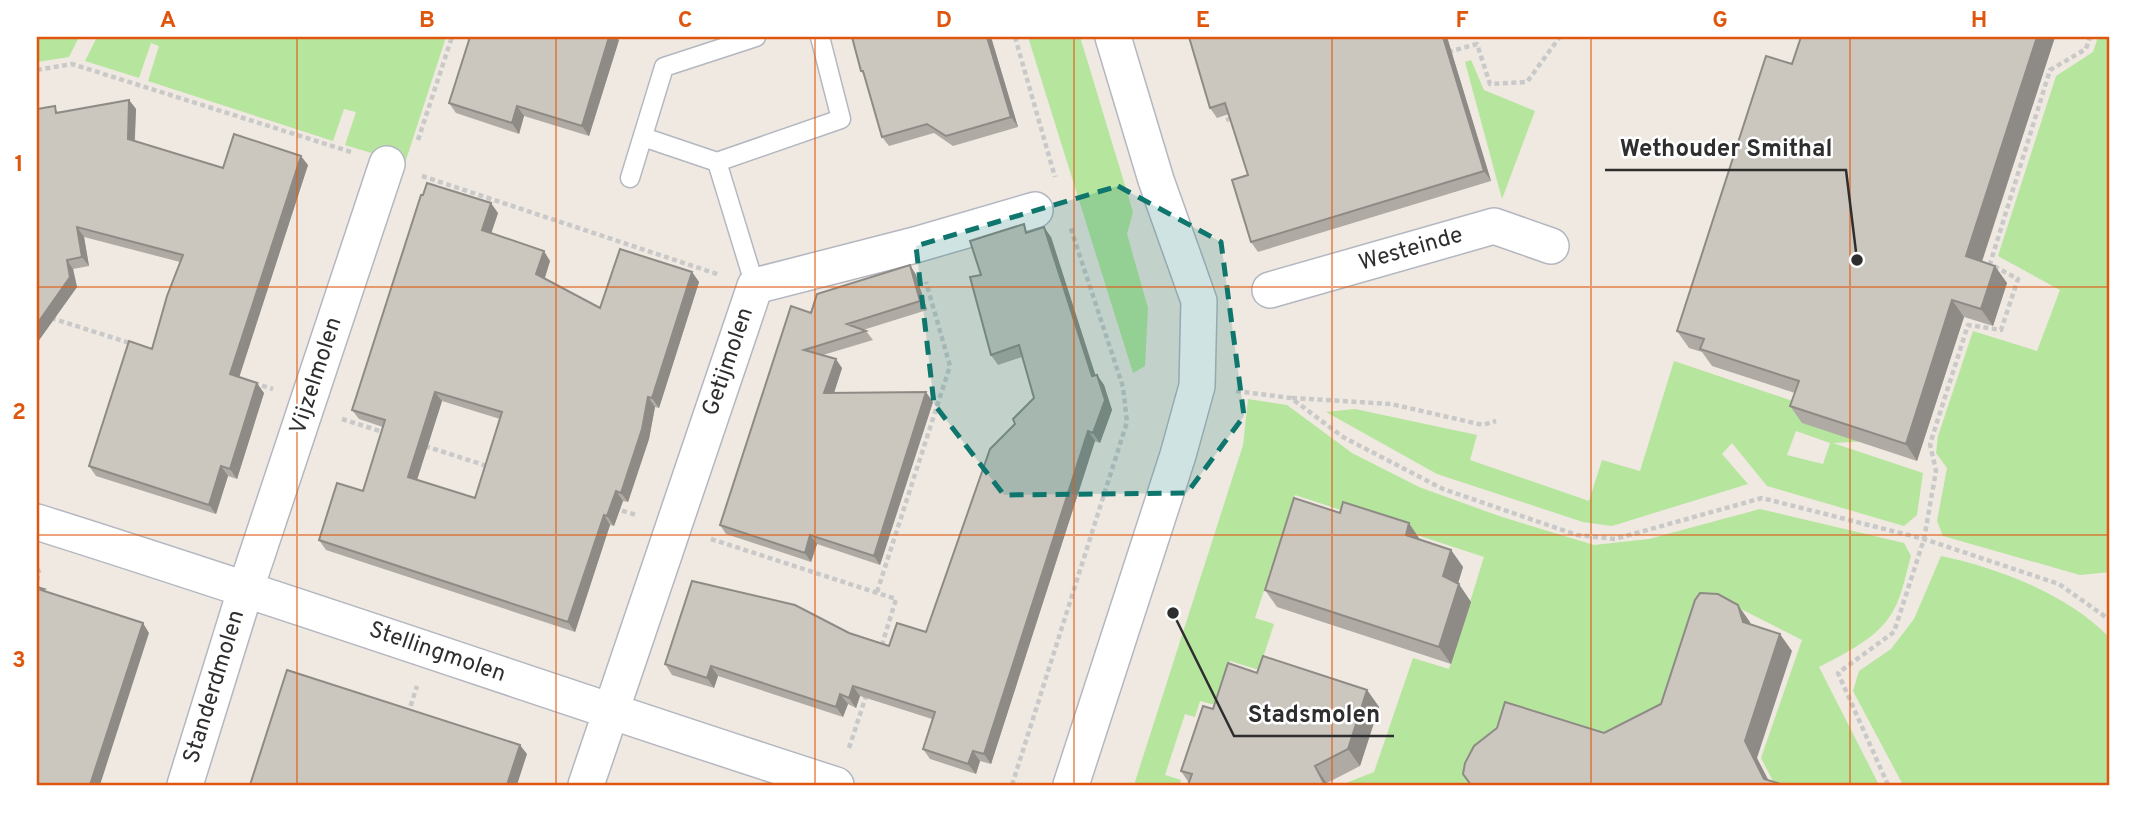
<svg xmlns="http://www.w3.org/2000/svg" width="2147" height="822" viewBox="0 0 2147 822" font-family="Overpass,sans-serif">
<rect width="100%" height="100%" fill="#efe9e1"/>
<!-- green -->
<path fill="#b6e59e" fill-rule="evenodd" d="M37,37h42l-10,20 -32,5z
M97,37h349l-41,126 -60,-18 11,-33 -12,-3 -11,32 -185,-60 11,-35 -8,-3 -12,35 -54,-17z
M1028,37h52l5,16 48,159 -6,22 21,74 -3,58 -12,7z
M2098,37h12v535l-30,3 -137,-39 -6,-15 10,-53 -11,-15 2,-17 35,-105 64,20 23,-61 -62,-34 58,-180 37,-24z
M1471,60l13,30 51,21 -33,88 -37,-137z
M1674,361l196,66 -2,14 -35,2 90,30 -6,42 -13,11 -137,-40 -35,-43 -10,11 26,30 -136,42 -29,-4 -146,-48 -111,-62 29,-3 122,26 -7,25 119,41 13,-41 38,11zM1796,431l34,12 -7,21 -36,-9z
M1248,399l39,6 65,48 67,34 80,29 95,29 55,-6 111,-30 144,34 7,13c-6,21 -10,46 -23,63 -15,21 -46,36 -69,48l60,118h-104l-14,-27 41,-118 -71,-36 -60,113 -198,68h-132l33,-13 39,-114 36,11 35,-112 -189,-62 -40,123 19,6 -15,46 -29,-9 -15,44 -15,-4 -5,16 -10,-3 -20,61 16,5 -1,5h-46l109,-340z
M1941,556c58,12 128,39 169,82v147h-207l-50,-94 6,-20 32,-22 23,-30z"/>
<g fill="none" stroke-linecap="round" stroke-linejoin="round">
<defs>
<path id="lane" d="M643,137l74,25 124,-43 -21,-82
M717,162l38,124
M630,178l34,-111 92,-30"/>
<path id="street" d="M1270,290l224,-64 57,20
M37,522c267,84 532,177 799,263
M185,785l61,-197 141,-424
M586,785l169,-499 160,-41 120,-35
M1071,785l107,-330 19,-69 2,-85 -43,-121 -43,-143"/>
</defs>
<!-- lane casing -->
<use href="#lane" stroke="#b4b7c1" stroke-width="21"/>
<!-- street casing -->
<use href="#street" stroke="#b4b7c1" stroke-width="38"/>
<!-- path -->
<path stroke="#c9c9c9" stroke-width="4.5" stroke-dasharray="5 3.5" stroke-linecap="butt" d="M1015,37l40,140
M1448,52l29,-8 13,40 37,-2 32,-44
M37,70l35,-6 279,88
M1226,120l10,-3
M418,140l34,-103
M422,176l298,99
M51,318l82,26
M254,383l19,6
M1236,391l55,7 52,39 100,52 134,46 38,4 147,-41 162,41 135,45 51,36
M1292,398l99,6 92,21 13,-4
M342,419l44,14
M425,446l65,21
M614,508l22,7
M711,539l185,60 -15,49
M37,568l2,4 -2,8
M877,592l73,-226 -24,-84
M408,714l9,-28
M849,748l18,-55
M1012,785l115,-363 -4,-35 -53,-161
M1888,785l-50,-112 56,-41 30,-93 12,-68 -6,-27 38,-119 33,5 17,-51 -28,-15 60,-194 36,-21 4,-12"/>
<!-- lane -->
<use href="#lane" stroke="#fff" stroke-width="18"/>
<!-- street -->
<use href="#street" stroke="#fff" stroke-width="35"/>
</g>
<!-- wall -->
<path fill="#afaba4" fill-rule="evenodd" d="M852,37h139l27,90 -65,19 -19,-13 -45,13 -7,-9 -17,-61 -4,-5z
M1189,37h258l44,144 -233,71 -7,-10 -3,-67 -19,-61 -12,4 -7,-10z
M1801,37h254l-73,225 25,21 -14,43 -29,-9 -47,144 -115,-38 -12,-17 5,-13 -83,-27 -10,-14 -13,-4 -12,-17 115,-267z
M619,40l-30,96 -65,-20 -5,18 -63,-21 -7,-10z
M129,100l7,9 -1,32 88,27 85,-3 -69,212 25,16 -27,86 -9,-3 -12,38 -120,-38 -7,-10 63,-117 28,-87 -96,-25 5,29 -16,3 4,18 -40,56v-234l23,3z
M498,213l-7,20 59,28 -5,17 55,30 92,-36 7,10 -40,126 -4,-1 -6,32 -21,63 -5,-1 -9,25 -4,-1 -35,107 -249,-82 -7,-10 44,-49 20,-64 -24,-8 -7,-9zM442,401l58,18 -25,79 -58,-18z
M1029,232l22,5 44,138h2l7,10 8,25 -12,33 -5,-2 -104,323 -11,-3 -4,13 -46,-15 -7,-10 9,-30 -72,-23 -4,12 -8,-4 -5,13 -125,-41 -4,12 -42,-13 -7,-11 184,-31 40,13 37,-14 89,-208 19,-26 -12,-41 -24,8 -7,-10 -10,-80z
M910,265l6,10 11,35 -64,20 3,1 7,9 -50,15 19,13 -8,25 99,9 -53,163 -63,-21 -6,18 -85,-28 -6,-9 91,-212z
M1420,539l31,11 12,17 -5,17 13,18 -20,62 -174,-57 -12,-17z
M1257,673l110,17 12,17 -19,59 -33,17 1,2h-140l1,-2 -8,-12 32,-62z"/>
<!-- shaded-wall -->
<path fill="#8e8b86" d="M609,37h7l3,3 -30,96 -7,-10z
M987,37h4l27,90 -7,-10z
M1443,37h4l44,144 -7,-10z
M2037,37h18l-77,236 -12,-17z
M129,100l7,9 -2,40 -6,-10z
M517,106l7,10 -5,18 -7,-11z
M301,156l7,9 -71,219 -7,-10z
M491,203l7,10 -9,27 -7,-10z
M77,227l7,10 5,29 -7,-9z
M1044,227l7,10 48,149 -7,-10z
M544,251l6,10 -7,22 -7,-9z
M67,260l6,9 4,18 -40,56v-19z
M910,265l6,10 11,35 -7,-9z
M1995,266l12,17 -14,43 -12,-17z
M692,272l7,10 -40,126 -7,-10z
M1952,300l12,17 -47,144 -11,-17z
M836,359l6,9 -11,34 -7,-9z
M1097,375l7,10 8,25 -12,33 -7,-10z
M257,383l7,10 -27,86 -7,-10z
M435,392l7,9 -27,85 -7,-9z
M926,392l7,10 -53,163 -6,-9z
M648,397l7,10 -6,32 -21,63 -7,-9z
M1088,431l7,10 -104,323 -7,-10z
M221,466l7,10 -12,38 -7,-9z
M616,491l7,10 -9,25 -7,-10z
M604,515l6,10 -35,107 -7,-10z
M1409,523l12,18 -15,-6z
M810,535l7,9 -6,18 -6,-9z
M1451,550l12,17 -8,26 -12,-17z
M1459,584l12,18 -20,62 -12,-17z
M1738,605l12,17 5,18 -12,-18z
M143,623l6,10 -49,152h-10z
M1780,634l12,17 -35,107 14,27 -7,-6 -19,-38z
M711,666l7,10 -4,12 -7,-10z
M853,686l7,10 -4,12 -7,-10z
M1367,690l12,17 -19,59 -12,-17z
M840,694l8,10 -5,13 -7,-10z
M520,745l7,9 -10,31h-10z
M973,751l7,10 -4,13 -8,-10z
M1315,766l13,19h-3z"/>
<!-- building -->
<path fill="#cbc7bf" stroke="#8e8b86" stroke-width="2" fill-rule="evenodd" d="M470,37h139l-27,89 -65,-20 -5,17 -63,-20z
M852,37h135l24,80 -65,19 -19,-12 -45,13 -19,-66h-2z
M1189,37h254l41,134 -233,71 -19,-62 16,-5 -23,-72 -15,5z
M1801,37h236l-71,219 29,10 -14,43 -29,-9 -46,144 -116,-38 9,-25 -99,-32 4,-10 -27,-8 89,-275 26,8z
M129,100l-1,39 95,29 11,-34 67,22 -71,218 27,9 -27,86 -9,-3 -12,39 -120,-39 40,-125 23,8 15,-53 16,-41 -106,-28 5,30 -15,3 3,17 -33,47v-215l18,-3 1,7z
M427,183l64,20 -9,27 62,21 -8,23 64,34 20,-59 72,23 -40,126 -4,-1 -6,32 -21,64 -5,-2 -9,25 -3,-1 -36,107 -249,-82 18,-57 26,8 22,-71 -33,-10 69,-215h2zM435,392l67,20 -27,86 -67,-21z
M1024,224l2,9 18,-6 48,149 5,-1 8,25 -12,33 -5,-2 -104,323 -11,-3 -5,13 -45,-15 12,-37 -82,-26 -4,12 -9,-4 -4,13 -125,-41 -4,12 -42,-14 27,-83 103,24 54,28 40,13 8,-23 29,9 64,-183 25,-25 -2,-5 21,-21 -15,-53 -28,10 -21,-78 11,-2 -11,-34z
M910,265l10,36 -73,23 19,7 -62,19 32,9 -12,34 102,-1 -52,164 -64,-21 -5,18 -85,-28 71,-219 20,7 6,-19z
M1294,498l46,15 3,-11 66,21 -3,12 45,15 -8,26 16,8 -20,63 -174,-57z
M37,587l7,2 -3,1 102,33 -53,162h-53z
M1700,593l18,1 20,11 5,17 37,12 -35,107 19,38 20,6h-313l-8,-11 2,-11 9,-17 23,-18 8,-26 99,31 57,-29 34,-104z
M1263,656l104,34 -19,59 -33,17 10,19h-137l4,-11 -11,-3 22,-65 10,3 15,-46 29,10z
M287,670l233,75 -13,40h-257z"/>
<!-- marked area -->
<path fill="#0f766e" fill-opacity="0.2" stroke="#0f766e" stroke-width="5" stroke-dasharray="14 9" stroke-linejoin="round" d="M1118,186l103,56 23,174 -57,77 -183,2 -70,-91 -18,-158z"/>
<!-- grid -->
<path fill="none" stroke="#df570e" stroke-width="2" stroke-opacity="0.55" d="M297,37v748M556,37v748M815,37v748M1074,37v748M1332,37v748M1591,37v748M1850,37v748M37,287h2073M37,535h2073"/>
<g text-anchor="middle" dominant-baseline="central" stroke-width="5" stroke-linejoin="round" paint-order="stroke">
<!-- street labels -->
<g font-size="23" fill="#2e2e2e" stroke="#fff">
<text transform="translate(1411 250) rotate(-16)">Westeinde</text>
<text transform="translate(729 362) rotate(-71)">Getijmolen</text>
<text transform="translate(317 376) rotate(-72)">Vijzelmolen</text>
<text transform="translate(437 653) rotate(19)">Stellingmolen</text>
<text transform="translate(215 687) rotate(-73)">Standerdmolen</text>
</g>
</g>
<!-- callouts -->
<path fill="none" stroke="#2e2e2e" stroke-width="2.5" d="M1857 260L1846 170H1605M1173 613L1234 736H1394"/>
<g fill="#2e2e2e" stroke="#fff" stroke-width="2.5">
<circle cx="1857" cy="260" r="7"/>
<circle cx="1173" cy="613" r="7"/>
</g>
<g font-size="24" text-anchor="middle" font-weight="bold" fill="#2e2e2e" stroke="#fff" stroke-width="5" stroke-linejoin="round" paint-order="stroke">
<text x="1726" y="156">Wethouder Smithal</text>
<text x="1314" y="722">Stadsmolen</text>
</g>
<!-- border -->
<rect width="2147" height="822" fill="none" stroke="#ffffff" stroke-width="77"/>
<rect x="38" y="38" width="2070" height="746" fill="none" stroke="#df570e" stroke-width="2.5"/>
<g font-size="23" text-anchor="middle" font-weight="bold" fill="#df570e">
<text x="168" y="27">A</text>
<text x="427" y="27">B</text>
<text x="685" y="27">C</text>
<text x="944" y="27">D</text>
<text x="1203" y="27">E</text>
<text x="1462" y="27">F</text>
<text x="1720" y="27">G</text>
<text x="1979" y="27">H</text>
<text x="19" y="171">1</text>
<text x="19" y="419">2</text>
<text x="19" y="667">3</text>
</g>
</svg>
